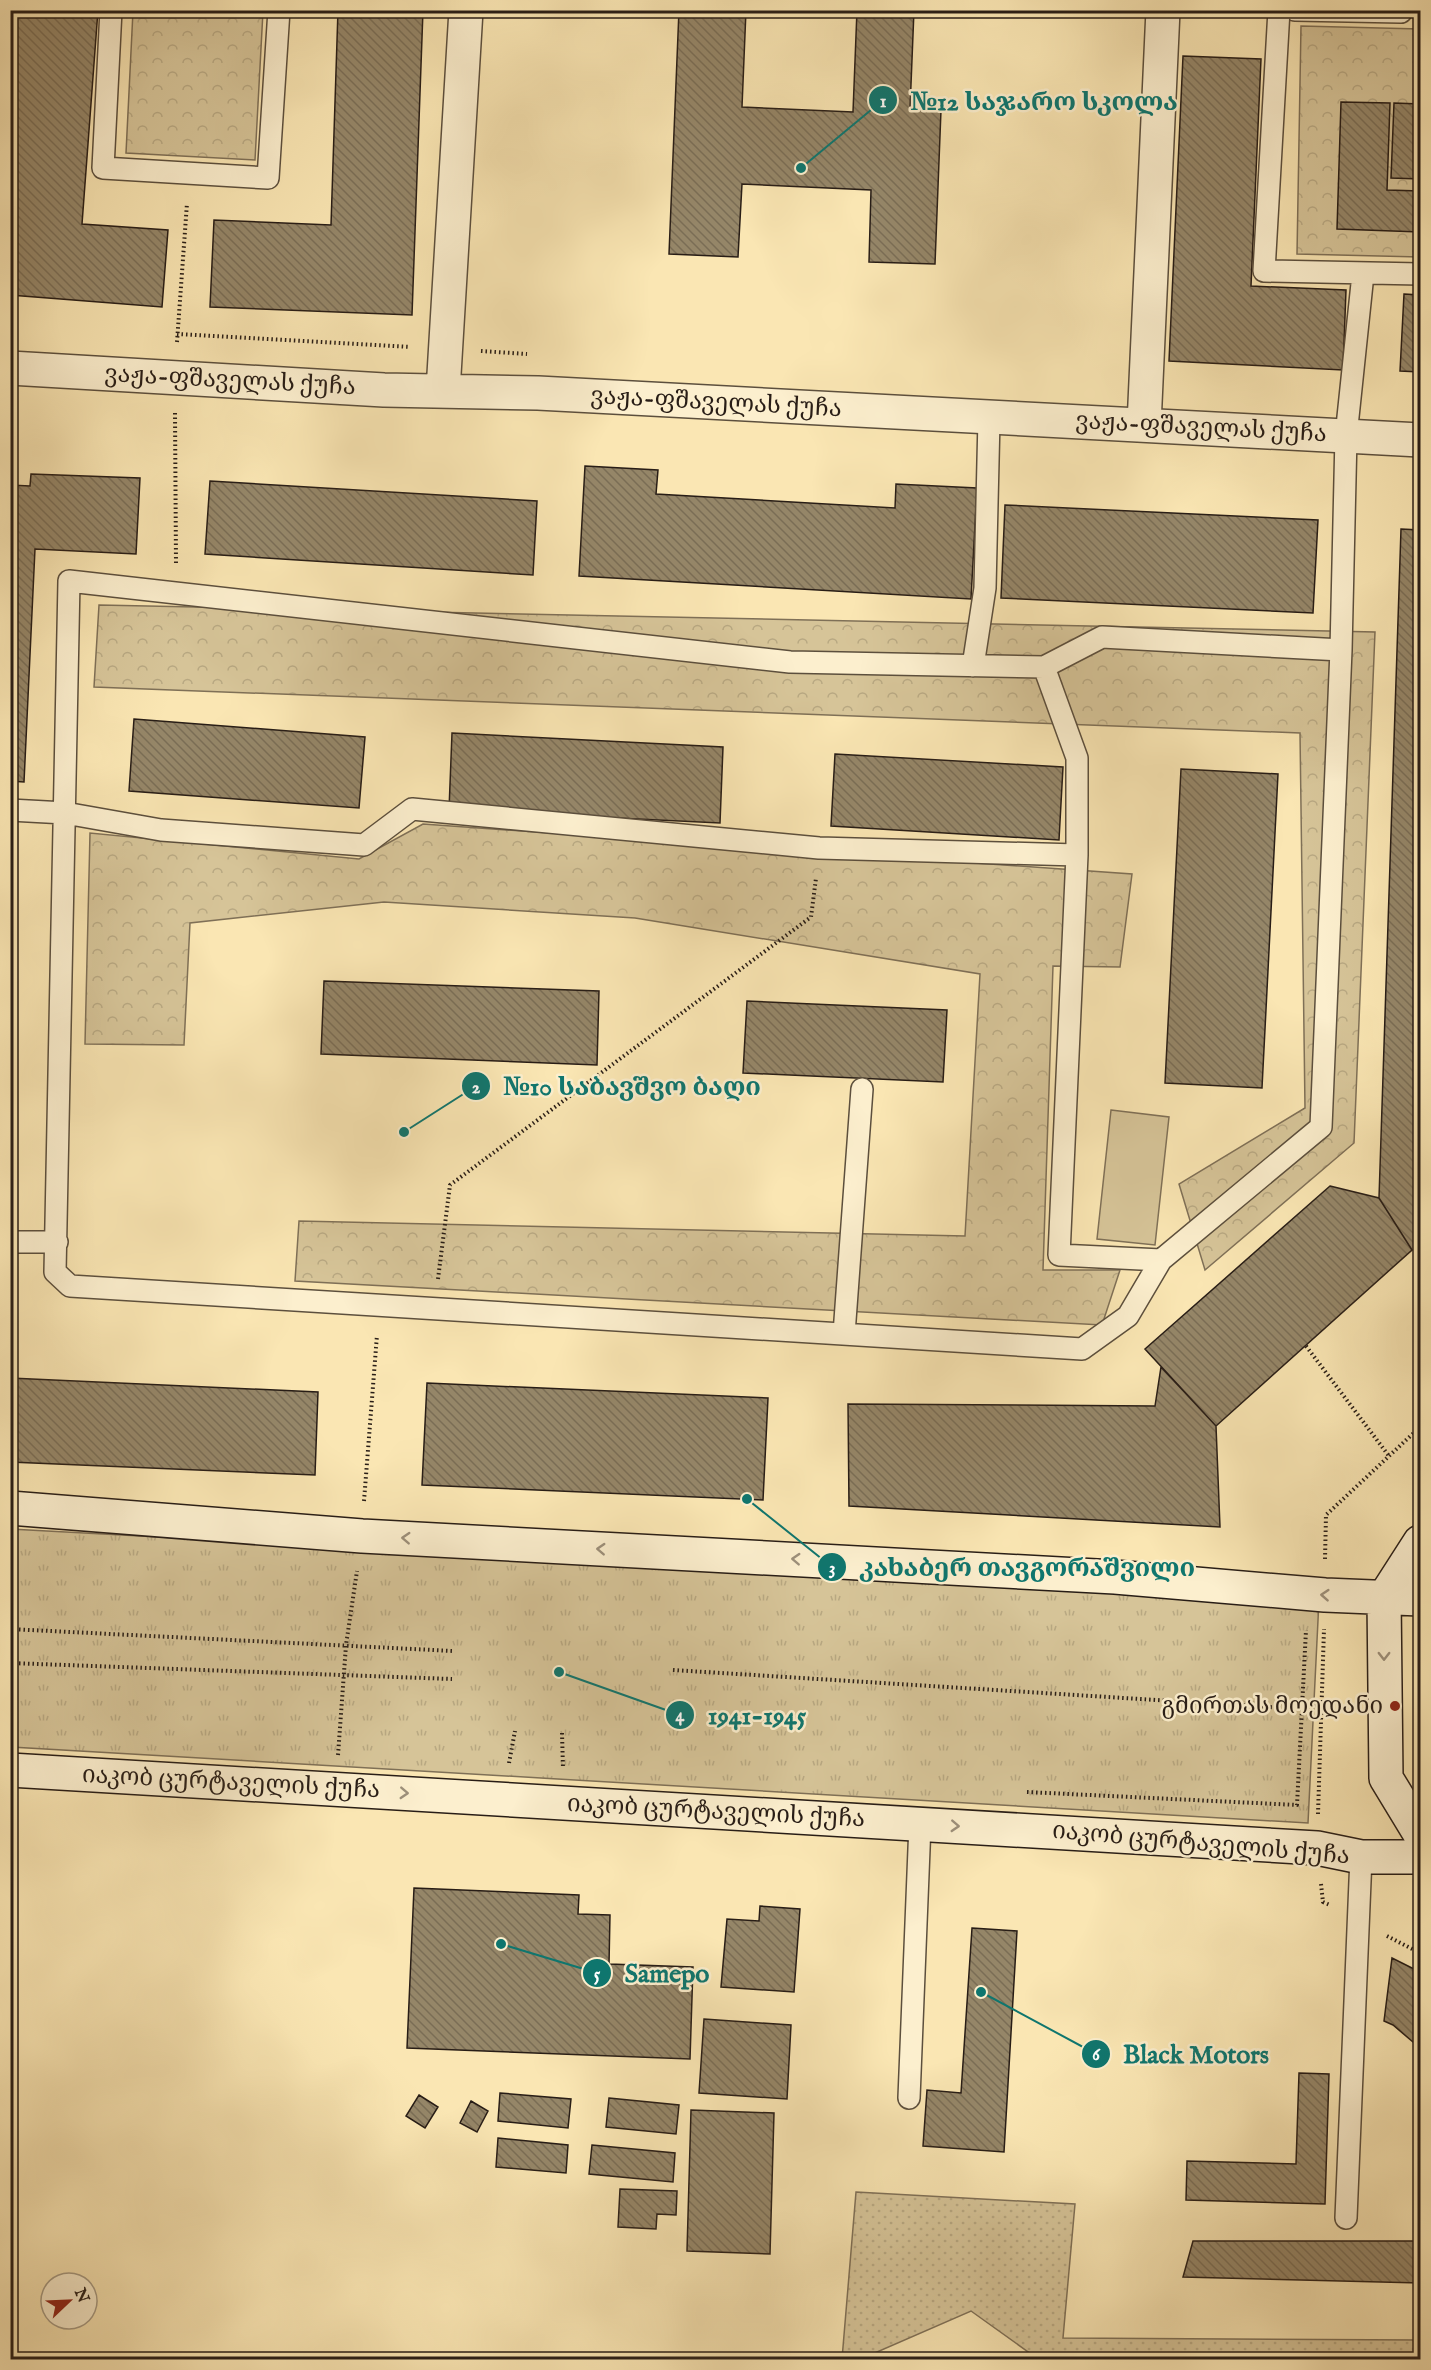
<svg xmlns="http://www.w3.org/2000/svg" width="1431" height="2370" viewBox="0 0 1431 2370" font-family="'IM FELL English','Noto Serif Georgian',serif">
<defs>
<pattern id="grass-dots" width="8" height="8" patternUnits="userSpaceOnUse" patternTransform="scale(1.5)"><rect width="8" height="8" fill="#d6c498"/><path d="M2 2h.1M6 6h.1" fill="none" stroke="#b8a882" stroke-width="1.8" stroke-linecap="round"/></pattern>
<pattern id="forest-crowns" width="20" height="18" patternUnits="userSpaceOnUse" patternTransform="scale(1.5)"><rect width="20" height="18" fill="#d6c498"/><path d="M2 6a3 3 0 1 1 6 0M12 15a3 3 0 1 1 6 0" fill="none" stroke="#b8a882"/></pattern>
<pattern id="park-tufts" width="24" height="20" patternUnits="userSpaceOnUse" patternTransform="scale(1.5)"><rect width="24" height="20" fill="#d6c498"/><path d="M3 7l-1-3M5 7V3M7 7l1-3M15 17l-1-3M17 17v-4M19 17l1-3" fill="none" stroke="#b8a882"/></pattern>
<pattern id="building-back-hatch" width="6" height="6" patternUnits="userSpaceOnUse" patternTransform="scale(1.5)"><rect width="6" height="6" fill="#958668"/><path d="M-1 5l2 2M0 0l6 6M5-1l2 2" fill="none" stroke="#7a6d55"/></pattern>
</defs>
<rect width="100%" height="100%" fill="#fae6b3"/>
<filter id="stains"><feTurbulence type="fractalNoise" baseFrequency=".00333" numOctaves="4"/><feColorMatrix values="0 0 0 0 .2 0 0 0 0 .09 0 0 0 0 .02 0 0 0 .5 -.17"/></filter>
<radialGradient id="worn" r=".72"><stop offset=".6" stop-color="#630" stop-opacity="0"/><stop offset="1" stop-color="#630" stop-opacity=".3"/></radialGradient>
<!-- grass -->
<path fill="url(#grass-dots)" stroke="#7f7057" stroke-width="1.5" d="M856,2192l219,12 -12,134 357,2v19h-382l-67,-48 -110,48h-19z"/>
<!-- forest -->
<path fill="url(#forest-crowns)" stroke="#7f7057" stroke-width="1.5" d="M133,11h130l-8,149 -129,-7z
M1301,26l119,3v228l-123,-3z
M99,605l1276,27 -21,511 -149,127 -26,-86 126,-76 -5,-375 -1206,-46z
M423,824l709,50 -12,93 -67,-1 -10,304h77l-18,55 -807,-44 4,-60 666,15 15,-262 -345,-56 -251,-16 -194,21 -6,122 -99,-1 5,-211 269,26z"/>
<!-- park -->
<path fill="url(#park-tufts)" stroke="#7f7057" stroke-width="1.5" d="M10,1529l1309,71 -11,223 -1297,-76z"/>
<!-- pitch -->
<path fill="#d6c498" stroke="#7f7057" stroke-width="1.5" d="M1111,1110l58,7 -14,128 -58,-6z"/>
<!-- building -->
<path fill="url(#building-back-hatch)" stroke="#281d16" stroke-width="1.5" d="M10,10h88l-16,214 86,6 -6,77 -152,-12z
M338,10h85l-11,305 -202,-8 4,-87 117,5z
M679,10h67l-4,97 111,5 4,-102h57l-4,99 31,1 -6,154 -66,-2 2,-72 -129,-6 -4,73 -69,-3z
M1183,56l78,3 -10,227 95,4 -3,80 -174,-9z
M1341,102l49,1 -3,87 33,1v41l-83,-3z
M1394,103l26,1v75l-29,-1z
M1404,294l16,1v77l-20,-1z
M585,466l73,4 -2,24 239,14 1,-24 81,4 -6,111 -392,-23z
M31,474l109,4 -4,76 -101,-5 -11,233 -14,-1v-296l20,1z
M210,481l327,20 -4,74 -328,-21z
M1005,505l313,15 -5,93 -312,-15z
M1401,529l19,1v720h-8l-33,-52z
M134,719l231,18 -6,71 -230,-17z
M452,733l271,14 -3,76 -271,-13z
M835,754l228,13 -4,73 -228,-14z
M1181,769l97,5 -16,314 -97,-5z
M10,866h6l-6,144z
M324,981l275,10 -2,74 -276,-11z
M747,1001l200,9 -4,72 -200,-9z
M1330,1186l49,12 33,52 -196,176 -71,-77z
M1161,1367l55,59 4,101 -371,-21 -1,-102 307,2z
M10,1378l308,14 -3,83 -305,-13z
M427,1383l341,15 -5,102 -341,-15z
M414,1888l165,7 -1,19 32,1 -1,49 84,3 -3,92 -283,-11z
M760,1906l40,3 -6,83 -73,-5 6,-68 32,2z
M972,1928l45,3 -13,221 -81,-6 4,-56 34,3z
M1392,1958l28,14v76l-27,-23 -9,-4z
M704,2019l87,6 -4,74 -88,-6z
M1299,2073l30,1 -4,130 -139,-4 1,-39 109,3z
M500,2093l71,6 -3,29 -70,-7z
M419,2095l19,12 -13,21 -19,-12z
M609,2098l70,7 -3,29 -70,-7z
M471,2101l17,10 -11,21 -17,-9z
M691,2110l83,3 -4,141 -83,-3z
M498,2138l70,7 -2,28 -70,-6z
M592,2145l83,8 -2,29 -84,-8z
M620,2189l57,2 -1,24 -19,-1 -1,15 -38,-2z
M1193,2241h227v42l-237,-6z"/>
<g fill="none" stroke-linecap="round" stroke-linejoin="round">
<defs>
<path id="service" d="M111,10l-8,158 165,10 11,-168
M1279,10l-15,261 156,3
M1295,10l106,2
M1341,650l-239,-13 -58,30 -254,-5 -721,-81 -14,691 15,14 1012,63 46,-33 33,-56 160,-133 20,-477 5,-214 17,-162
M973,666l12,-78 4,-169
M1044,667l33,91v97l-18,400 102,5
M10,810l55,3 96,17 203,15 48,-36 407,39 258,7
M10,1242h47
M844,1334l18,-245
M909,2098l11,-274
M1346,2218l15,-361"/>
<path id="minor" d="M10,368l374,22 154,3 882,47
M443,391l23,-381
M1144,425l19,-415"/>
<path id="secondary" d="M10,1508l352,28 753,41 210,18 95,4
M1420,1542l-36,56 2,180 34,56
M10,1770l1307,78 44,9h59"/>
</defs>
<!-- service casing -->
<use href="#service" stroke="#5c4f3d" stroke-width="24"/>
<!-- minor casing -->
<use href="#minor" stroke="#5c4f3d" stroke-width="36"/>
<!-- secondary casing -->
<use href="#secondary" stroke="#281d16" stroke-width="36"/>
<!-- path -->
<path stroke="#281d16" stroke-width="4" stroke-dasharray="1.5 3" stroke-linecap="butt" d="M177,334l233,13
M177,342l10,-139
M481,351l46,3
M175,413l1,151
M438,1279l12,-94 361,-268 5,-39
M1306,1346l83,110
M364,1501l13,-166
M1325,1559l1,-44 94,-88
M10,1629l443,22
M10,1663l442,16
M673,1670l612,38 36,-3
M562,1733l1,35
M338,1755l8,-110 11,-74
M509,1763l6,-32
M1027,1792l270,13 9,-175
M1318,1814l6,-185
M1321,1884l2,18 7,3
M1387,1936l33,17"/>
<!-- service -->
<use href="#service" stroke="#fcefce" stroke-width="21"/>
<!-- minor -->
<use href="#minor" stroke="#fcefce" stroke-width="33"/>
<!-- secondary -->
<use href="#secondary" stroke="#fcefce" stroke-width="33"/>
</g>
<!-- one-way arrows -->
<defs><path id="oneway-chevron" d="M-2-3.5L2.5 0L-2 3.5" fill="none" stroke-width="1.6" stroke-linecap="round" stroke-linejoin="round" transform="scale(1.5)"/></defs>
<g stroke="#9d907b">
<use href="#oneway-chevron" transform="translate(406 1538) rotate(-177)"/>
<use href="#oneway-chevron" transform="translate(601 1549) rotate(-177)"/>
<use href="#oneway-chevron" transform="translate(796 1559) rotate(-177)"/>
<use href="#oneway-chevron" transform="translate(1325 1595) rotate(-176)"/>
<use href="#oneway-chevron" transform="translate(1384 1656) rotate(90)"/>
<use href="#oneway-chevron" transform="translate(404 1793) rotate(3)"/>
<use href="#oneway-chevron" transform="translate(955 1826) rotate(3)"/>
</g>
<!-- markers -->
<circle fill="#8f2418" stroke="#fcefce" stroke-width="2" cx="1395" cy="1706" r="6"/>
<g text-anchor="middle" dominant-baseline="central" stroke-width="5" stroke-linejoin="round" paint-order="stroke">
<!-- street labels -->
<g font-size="24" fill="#281d16" stroke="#fcefce">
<text transform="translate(230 381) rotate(3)">ვაჟა-ფშაველას ქუჩა</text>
<text transform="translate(716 403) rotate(3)">ვაჟა-ფშაველას ქუჩა</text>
<text transform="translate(1201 428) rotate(3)">ვაჟა-ფშაველას ქუჩა</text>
<text transform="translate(231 1783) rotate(3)">იაკობ ცურტაველის ქუჩა</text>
<text transform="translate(716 1812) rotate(3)">იაკობ ცურტაველის ქუჩა</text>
<text transform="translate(1201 1844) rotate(5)">იაკობ ცურტაველის ქუჩა</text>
</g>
<!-- poi labels -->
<g font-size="24" fill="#281d16" stroke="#fcefce" text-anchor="end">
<text x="1383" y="1706">გმირთას მოედანი</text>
</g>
</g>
<!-- callouts -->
<path fill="none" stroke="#0f766e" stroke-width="2" d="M801 168L883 100M404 1132L476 1086M747 1499L832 1567M559 1672L680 1715M501 1944L597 1973M981 1992L1096 2054"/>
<g fill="#0f766e" stroke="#fcefce" stroke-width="2">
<circle cx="801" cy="168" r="6"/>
<circle cx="404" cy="1132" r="6"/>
<circle cx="747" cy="1499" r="6"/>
<circle cx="559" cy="1672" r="6"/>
<circle cx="501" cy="1944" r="6"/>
<circle cx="981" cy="1992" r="6"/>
<circle cx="883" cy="100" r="15"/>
<circle cx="476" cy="1086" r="15"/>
<circle cx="832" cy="1567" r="15"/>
<circle cx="680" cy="1715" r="15"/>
<circle cx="597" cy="1973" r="15"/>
<circle cx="1096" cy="2054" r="15"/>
</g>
<g font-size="18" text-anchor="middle" font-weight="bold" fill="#fff">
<text x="883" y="107">1</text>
<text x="476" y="1093">2</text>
<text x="832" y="1574">3</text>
<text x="680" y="1721">4</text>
<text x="597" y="1980">5</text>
<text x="1096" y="2060">6</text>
</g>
<g font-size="26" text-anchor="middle" font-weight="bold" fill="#0f766e" stroke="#fcefce" stroke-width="5" stroke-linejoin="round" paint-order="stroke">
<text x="1044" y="110">№12 საჯარო სკოლა</text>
<text x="632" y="1095">№10 საბავშვო ბაღი</text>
<text x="1027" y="1576">კახაბერ თავგორაშვილი</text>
<text x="757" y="1724">1941-1945</text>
<text x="667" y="1982">Samepo</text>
<text x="1196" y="2063">Black Motors</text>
</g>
<!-- margin -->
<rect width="1431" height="2370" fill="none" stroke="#fae6b3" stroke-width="36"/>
<rect x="12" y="12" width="1407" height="2346" fill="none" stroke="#281d16" stroke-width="3"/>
<rect x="18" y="18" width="1395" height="2334" fill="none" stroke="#281d16" stroke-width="1.5"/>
<!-- north arrow -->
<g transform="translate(69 2301) rotate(67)"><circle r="28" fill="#fcefce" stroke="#a79b84" stroke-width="1.5"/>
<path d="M0-4.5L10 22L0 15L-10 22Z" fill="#8f2418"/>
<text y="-9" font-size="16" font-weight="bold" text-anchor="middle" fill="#281d16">N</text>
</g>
<rect width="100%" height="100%" filter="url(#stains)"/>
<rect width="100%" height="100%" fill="url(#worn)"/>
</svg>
